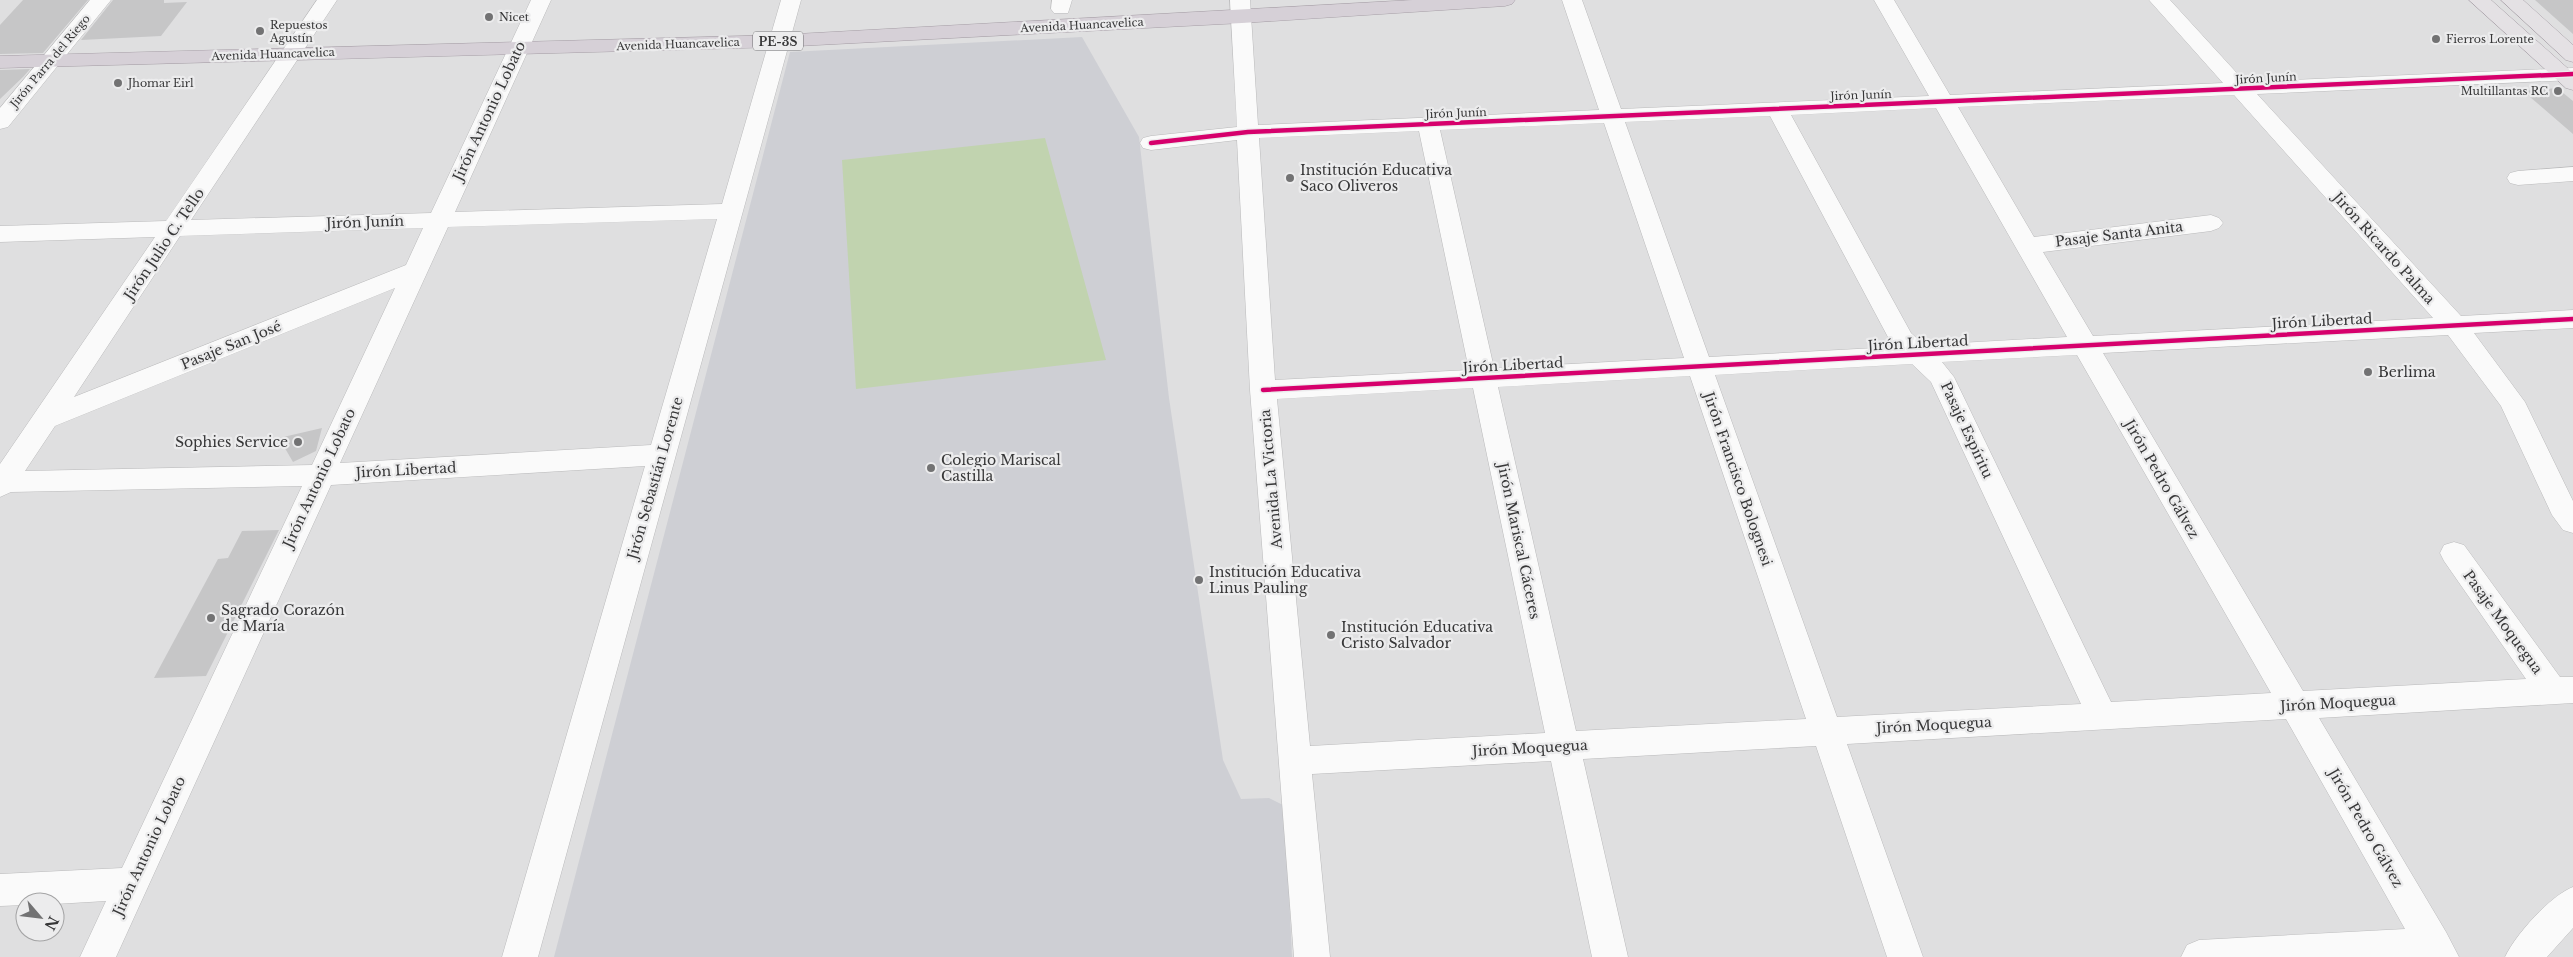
<svg xmlns="http://www.w3.org/2000/svg" width="2573" height="957" viewBox="0 0 2573 957" font-family="'Libre Baskerville',serif">
<rect width="100%" height="100%" fill="#dfdfe0"/>
<!-- built -->
<path fill="#cecfd4" d="M1082,37l57,100 30,261 54,362 18,39 28,-1 16,8 7,151h-738l236,-905z"/>
<!-- green -->
<path fill="#c1d3af" d="M1045,138l61,222 -250,29 -14,-229z"/>
<!-- building -->
<path fill="#c6c6c7" d="M23,0h65l-45,53 -43,1v-29z
M113,0h51v3l23,-1 -26,34 -80,4z
M2535,0h38v34z
M30,69l-6,7 -24,23v-29z
M2557,88l16,13v33l-50,-43z
M322,428l-6,23 -23,11 -14,-24z
M279,530l-73,146 -52,2 64,-119 10,-1 14,-27z"/>
<g fill="none" stroke-linecap="round" stroke-linejoin="round">
<defs>
<path id="minor" d="M90,0h21l-103,127 -8,2v-21z
M317,0h20l-146,220 240,-7 100,-213h20l-96,212 267,-8 59,-204h20l-263,957h-36l143,-491 -314,19 -215,472h-36l26,-56 -51,3 -30,-2v3l-25,1v-32l122,-6 180,-382 -291,6 -11,5v-33l155,-227 -155,5v-16l166,-5zM717,219l-66,226 -311,18 108,-236zM423,228l-17,37 -332,132 106,-161zM395,288l-83,177 -287,6 30,-45z
M1052,0h20l-4,13h-14l-3,-4z
M1230,0h20l8,125 341,-15 -37,-110h20l39,109 308,-13 -55,-96h20l56,95 273,-12 -74,-83h21l75,82 328,-14v12l-316,14 204,222 112,-6v18l-99,5 51,69 48,99v32l-10,-3 -11,-15 -51,-109 -53,-71 -345,18 200,338 223,-12 -82,-118 -4,-8 4,-8 10,-3 10,3 96,132h13v26l-254,15 127,214 13,25h-278l6,-12 12,-5 206,-11 -119,-210 -439,25 76,213h-36l-71,-211 -233,13 45,198h-36l-41,-196 -239,13 18,183h-36l-44,-567 -13,-250 -86,10 -8,-2 -3,-5 3,-5 8,-2 86,-9zM2234,95l199,223 -340,18 -50,-84 168,-21 8,-3 4,-5 -4,-5 -8,-3 -177,22 -76,-130zM1936,108l131,229 -143,8 -13,-12 -120,-218zM1770,116l119,223 5,8 -185,10 -84,-235zM1604,123l80,235 -190,10 -54,-238zM1419,131l50,239 -194,10 -16,-242zM2077,355l194,338 -160,9 -157,-325 -12,-15zM1912,364l19,18 150,322 -244,13 -122,-342zM1690,376l116,343 -230,12 -78,-344zM1473,388l72,345 -235,13 -33,-347z
M2573,167v14l-55,4 -8,-2 -3,-5 3,-5 8,-2z
M2573,887v41l-26,29h-42c10,-22 46,-62 68,-70z"/>
<path id="major" d="M2469,0h22l82,73v17l-7,-2z
M2501,0h22l50,45v17l-7,-2z"/>
<path id="highway" d="M1413,0h102l-3,4 -7,2 -263,17 -464,24 -778,21v-12l778,-21z"/>
</defs>
<!-- minor casing -->
<use href="#minor" stroke="#bababb" stroke-width="1"/>
<!-- major casing -->
<use href="#major" stroke="#a59da5" stroke-width="1"/>
<!-- highway casing -->
<use href="#highway" stroke="#a59da5" stroke-width="1"/>
<!-- minor -->
<use href="#minor" fill="#fafafa" fill-rule="evenodd"/>
<!-- major -->
<use href="#major" fill="#e4e1e4" fill-rule="evenodd"/>
<!-- highway -->
<use href="#highway" fill="#d6d0d7" fill-rule="evenodd"/>
<defs>
<path id="cycleway" d="M1151,143l97,-11 1325,-58
M1263,390l1310,-71"/>
</defs>
<!-- cycleway casing -->
<use href="#cycleway" stroke="#ececed" stroke-width="7"/>
<!-- cycleway -->
<use href="#cycleway" stroke="#d6006c" stroke-width="4.5"/>
</g>
<!-- markers -->
<g fill="#727273" stroke="#ececed" stroke-width="2">
<circle cx="489" cy="17" r="5"/>
<circle cx="260" cy="31" r="5"/>
<circle cx="2436" cy="39" r="5"/>
<circle cx="118" cy="83" r="5"/>
<circle cx="2558" cy="91" r="5"/>
<circle cx="1290" cy="178" r="5"/>
<circle cx="2368" cy="372" r="5"/>
<circle cx="298" cy="442" r="5"/>
<circle cx="931" cy="468" r="5"/>
<circle cx="1199" cy="580" r="5"/>
<circle cx="211" cy="618" r="5"/>
<circle cx="1331" cy="635" r="5"/>
</g>
<g text-anchor="middle" dominant-baseline="central" stroke-width="4.5" stroke-linejoin="round" paint-order="stroke">
<!-- far-poi labels -->
<g font-size="11" fill="#373738" stroke="#ececed" text-anchor="start">
<text x="499" y="17">Nicet</text>
<text x="270" y="25">Repuestos<tspan x="270" dy="13">Agustín</tspan></text>
<text x="2446" y="39">Fierros Lorente</text>
<text x="128" y="83">Jhomar Eirl</text>
<text x="2548" y="91" text-anchor="end">Multillantas RC</text>
</g>
<!-- far-street labels -->
<g font-size="11" fill="#373738" stroke="#ececed">
<text transform="translate(1082 25) rotate(-3)">Avenida Huancavelica</text>
<text transform="translate(678 44) rotate(-2)">Avenida Huancavelica</text>
<text transform="translate(273 54) rotate(-2)">Avenida Huancavelica</text>
<text transform="translate(50 61) rotate(-50)">Jirón Parra del Riego</text>
<text transform="translate(2266 78) rotate(-3)">Jirón Junín</text>
<text transform="translate(1861 95) rotate(-2)">Jirón Junín</text>
<text transform="translate(1456 113) rotate(-2)">Jirón Junín</text>
</g>
<!-- shield labels -->
<rect fill="#ececed" stroke="#6d6d6e" stroke-width="1" x="753" y="31.5" width="50" height="19" rx="4"/>
<g font-size="12" font-weight="bold" fill="#373738">
<text x="778" y="41">PE-3S</text>
</g>
<!-- street labels -->
<g font-size="14" fill="#373738" stroke="#ececed">
<text transform="translate(489 111) rotate(-65)">Jirón Antonio Lobato</text>
<text transform="translate(365 222) rotate(-2)">Jirón Junín</text>
<text transform="translate(2119 234) rotate(-7)">Pasaje Santa Anita</text>
<text transform="translate(164 244) rotate(-56)">Jirón Julio C. Tello</text>
<text transform="translate(2384 248) rotate(48)">Jirón Ricardo Palma</text>
<text transform="translate(2322 321) rotate(-3)">Jirón Libertad</text>
<text transform="translate(1918 343) rotate(-3)">Jirón Libertad</text>
<text transform="translate(231 345) rotate(-22)">Pasaje San José</text>
<text transform="translate(1513 365) rotate(-3)">Jirón Libertad</text>
<text transform="translate(1967 430) rotate(65)">Pasaje Espíritu</text>
<text transform="translate(406 470) rotate(-3)">Jirón Libertad</text>
<text transform="translate(319 478) rotate(-65)">Jirón Antonio Lobato</text>
<text transform="translate(655 478) rotate(-74)">Jirón Sebastián Lorente</text>
<text transform="translate(1271 479) rotate(-95)">Avenida La Victoria</text>
<text transform="translate(1738 479) rotate(71)">Jirón Francisco Bolognesi</text>
<text transform="translate(2162 479) rotate(60)">Jirón Pedro Gálvez</text>
<text transform="translate(1519 541) rotate(78)">Jirón Mariscal Cáceres</text>
<text transform="translate(2503 622) rotate(54)">Pasaje Moquegua</text>
<text transform="translate(2338 703) rotate(-3)">Jirón Moquegua</text>
<text transform="translate(1934 725) rotate(-3)">Jirón Moquegua</text>
<text transform="translate(1530 748) rotate(-3)">Jirón Moquegua</text>
<text transform="translate(2366 828) rotate(60)">Jirón Pedro Gálvez</text>
<text transform="translate(149 846) rotate(-65)">Jirón Antonio Lobato</text>
</g>
<!-- poi labels -->
<g font-size="14" fill="#373738" stroke="#ececed" text-anchor="start">
<text x="1300" y="170">Institución Educativa<tspan x="1300" dy="16">Saco Oliveros</tspan></text>
<text x="2378" y="372">Berlima</text>
<text x="288" y="442" text-anchor="end">Sophies Service</text>
<text x="941" y="460">Colegio Mariscal<tspan x="941" dy="16">Castilla</tspan></text>
<text x="1209" y="572">Institución Educativa<tspan x="1209" dy="16">Linus Pauling</tspan></text>
<text x="221" y="610">Sagrado Corazón<tspan x="221" dy="16">de María</tspan></text>
<text x="1341" y="627">Institución Educativa<tspan x="1341" dy="16">Cristo Salvador</tspan></text>
</g>
</g>
<!-- north arrow -->
<g transform="translate(40 917) rotate(118)"><circle r="24" fill="#ececed" stroke="#a4a4a5"/>
<path d="M0-4L9 19L0 12L-9 19Z" fill="#727273"/>
<text y="-8" font-size="14" font-weight="bold" text-anchor="middle" fill="#373738">N</text>
</g>
</svg>
